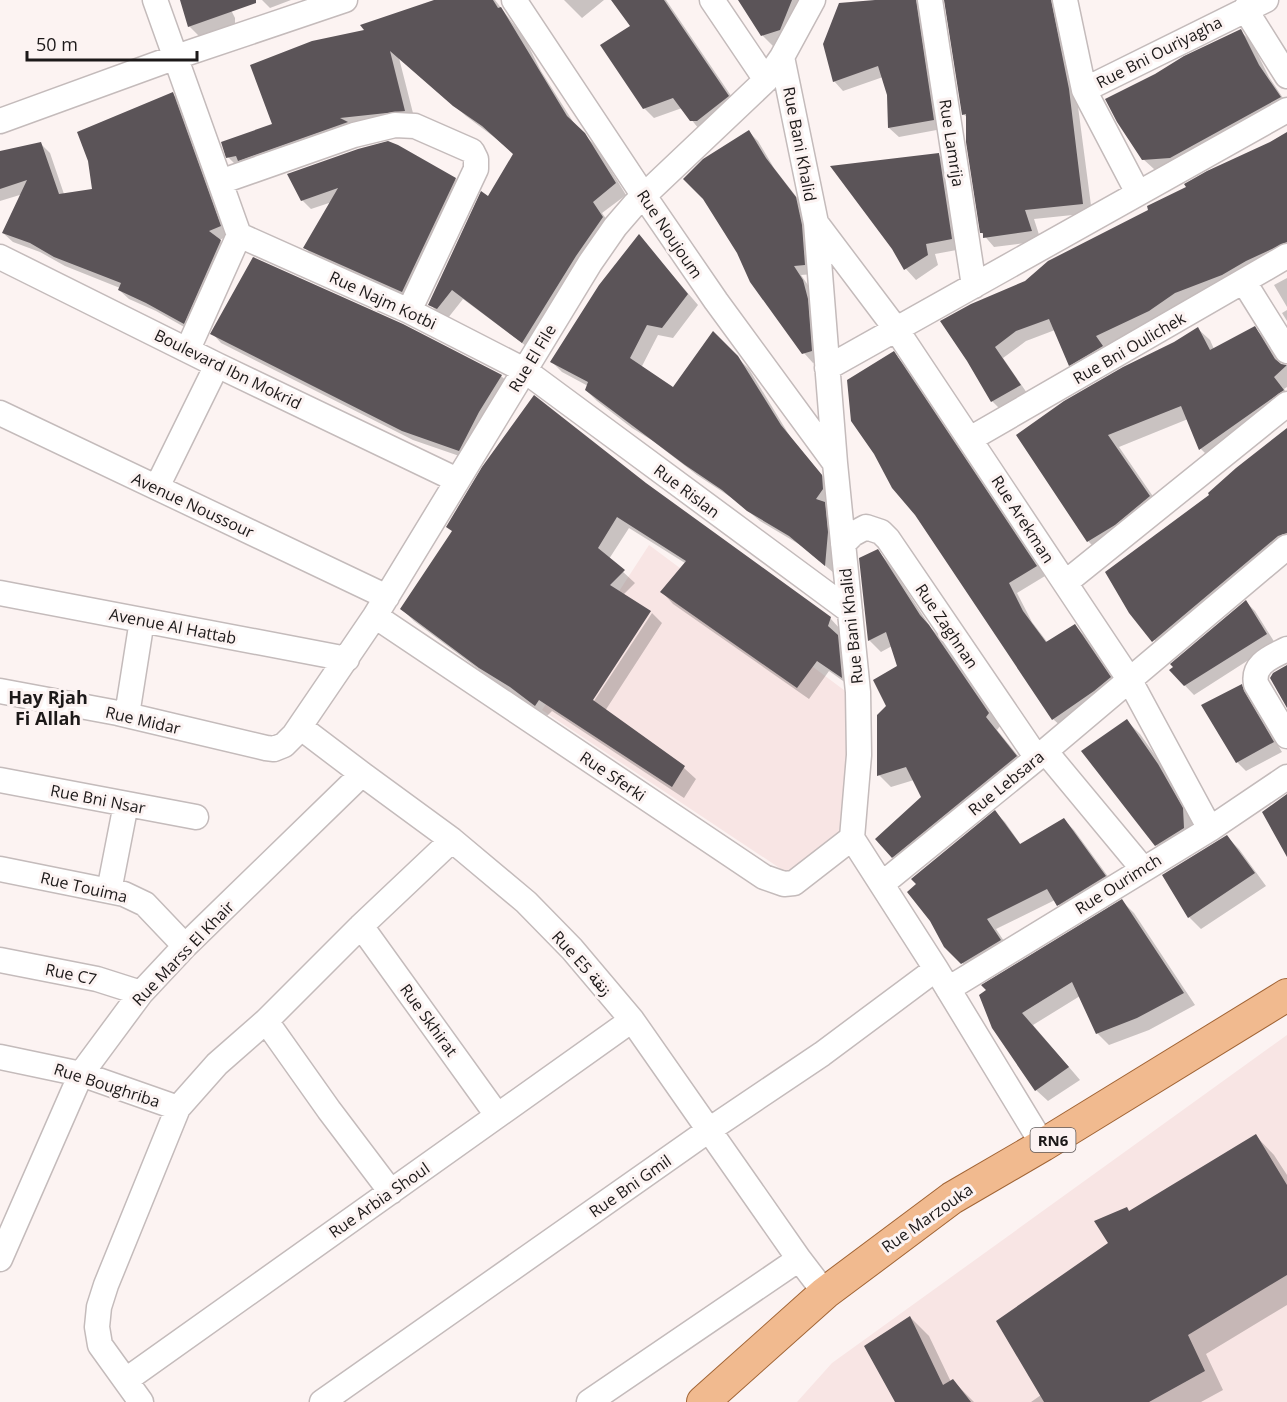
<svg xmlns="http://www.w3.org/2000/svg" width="1287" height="1402" viewBox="0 0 1287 1402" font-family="'Open Sans',Vazirmatn,sans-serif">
<rect width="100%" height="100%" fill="#fcf3f2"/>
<!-- built -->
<path fill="#f8e5e4" d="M649,545l207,154 -15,136 -51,40 -248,-165z
M1287,1035v367h-490l35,-39z"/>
<!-- shadow -->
<path fill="#0003" d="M182,0h44l9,18v7l-35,12 -11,-11z
M262,0h29l-21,8z
M436,0h59l30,39 16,32 36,57 19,18 30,49 -24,18 11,16 -79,123 -71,-53 -15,19 -8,-3 -10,-11 85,-150 -21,-17 -28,-21 -67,-58 16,63 -176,47 -11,-11 45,-32 94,-94z
M564,0h40l-22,18z
M613,0h53l72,106 -35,28 -21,-26 -28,10 -10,-10 -12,-81z
M740,0h71l-36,48 -12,-12z
M887,0h31l24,129 -43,8 -10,-9v-34l-6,-17 -40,14 -9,-10z
M945,0h119l28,213 -58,6 7,22 -47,6 -12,-14 -14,-115 -5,-4z
M1240,31l11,10 18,36 18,27 -107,64 -26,1 -11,-10 13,-84z
M172,93l9,9 48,134 -10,4 11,10 -37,82 -37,-21 -27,-12 -10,-9 1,-2 -55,-22 -25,-14 -27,-10 -10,-9 20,-39 -23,7v-47l40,-11 10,10 14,41 30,-4z
M749,132l9,9 16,27 31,40 9,66 -13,1 11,16 8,69 -7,3 -9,-10z
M1287,134v121l-183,92 7,9 -31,19 -10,-10 -15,-35 -29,11 -23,17 26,38 -27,15 -10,-10 -23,-41 57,-78z
M939,155l10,10 13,84 -27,5 3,11 -22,15 -10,-11 -13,-21z
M289,174l166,5 10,9 -54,112 -97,-43 -9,-9 27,-46 -21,7 -9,-9z
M639,236l59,69 -25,33 -15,-3 -17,33 32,21 40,-55 36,35 42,69 41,49 3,87 -33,-28 -42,-25 -25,-21 -38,-25 -44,-34 -21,-13 -35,-27 -11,-11 2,-4 -26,-14 -11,-11z
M1287,278v29l-13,-22z
M1287,310v11l-5,-8z
M402,325l99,51 10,9 -43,74 -55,-19 -192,-97 -9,-10z
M1254,328l12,11 16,26 5,1v21l-3,2 3,4 -75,67 -11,-11 -13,-30 -69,28 42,61 -61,45 -12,-12 -69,-106 179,-106 12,11 4,9z
M893,353l10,10 142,213 -28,17 15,29 16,21 27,-17 9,9 35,52 -56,41 -10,-9z
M1287,429v117l-124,104 -32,-37 80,-118z
M645,484l185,134 11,12 -2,8 10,10 4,40 -24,-17 -20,28 -136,-95 -11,-12 23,-29 -56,-35 -20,31 26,24 -12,12 28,17h-3l-61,94 3,1 62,-94 10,10 -57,88 79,57 12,11 -12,19 -132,-87 -5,5 -54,-36 -79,-59 -12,-12z
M877,551l12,12 42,65 10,11 59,87 -3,4 31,38 -123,100 -12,-11 29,-59 -8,-18 -23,7 -12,-12 -1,-59 10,-9 11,-40 -7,-21 -11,6 -12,-12z
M1246,602l9,9 20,32 -81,52 -23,-24z
M1241,686l10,9 1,7 30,50 -36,19 -9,-9z
M1126,720l14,14 32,45 24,45 -26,35 -14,-14z
M995,812l10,10 16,23 43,-25 10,10 41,56 -47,29 -13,-15 -59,29 14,21 -38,23 -26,-27z
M1227,837l12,12 27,37 -65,43 -12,-12z
M1122,901l12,12 61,92 -46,25 -40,15 -12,-12 -17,-37 -47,29 47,55 -32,21 -12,-11 -48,-100z
M1256,1136l18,19 13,20v130l-81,49 17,36 -22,12h-170l10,-7 86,-186 3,3z
M910,1317l19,19 22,46 2,-1 21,21h-78z"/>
<!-- building -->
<path fill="#5b5458" d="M180,0h76v3l-68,24z
M434,0h59l5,8 3,-1 66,109 18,17 31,50 -23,19 10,15 -27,39 -54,87 -70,-53 -15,19 -9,-4 53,-114 7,5 25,-42 -31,-28 -29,-20 -63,-55 15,60 -65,7 8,4 -110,39 -2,-5 -10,2 -5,-16 51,-18 -22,-59 62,-24 52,-11 -4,-5z
M611,0h53l65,96 -32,25h-7l-17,-23 -30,11 -43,-64 30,-19z
M738,0h54l-12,30 -19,6z
M875,0h41l18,120 -46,8 -1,-33 -9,-29 -45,16 -10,-38 16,-41z
M944,0h107l18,89 14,115 -58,6 7,21 -49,7v-5h-3l-14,-91v-28l-4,1z
M1241,29l18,36 22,32 -111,61 -28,2 -25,-38 -12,-23 50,-25 29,-18z
M173,92l48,134 -12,5 12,9 -37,84 -38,-21 -28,-13 3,-7 -67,-26 -24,-14 -28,-10 25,-53 -27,9v-38l41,-9 18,52 33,-5 -4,-28 -11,-29z
M749,130l17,28 30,39 6,28 3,40 -11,1 9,14 5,19 4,52 -10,3 -52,-72 -13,-29 -34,-54 -20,-20 20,-20z
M1287,132v110l-41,19 -24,14 -47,18 -26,18 -53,25 7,10 -34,20 -20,-47 -33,12 -21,16 26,38 -30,17 -24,-41 -27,-40 31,-17 54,-23 23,-20 100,-51 -1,-4 39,-19 -2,-3 23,-13 63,-29z
M388,141l10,4 58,33 -54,114 -99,-44 35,-60 -37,13 -14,-27 71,-25z
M939,153l13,86 -26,5 2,11 -24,15 -12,-21 -62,-83z
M639,234l49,60 -26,34 -15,-3 -17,33 43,29 40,-56 25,25 43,69 41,50 1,14 -7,10 9,3 3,30 -3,34 -36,-30 -42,-25 -25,-21 -37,-25 -100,-75 3,-8 -38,-20 49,-77z
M253,257l150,67 99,51 -23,37 -20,39 -57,-20 -192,-97z
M1255,326l20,33 6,5 6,1 -13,12 10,13 -85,60 -18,-44 -73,29 42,61 -35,29 -28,17 -71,-107 48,-34 59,-34 51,-25 24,-15 12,23z
M894,351l143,215 -28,17 14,28 23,31 29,-18 36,53 -17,14 -42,29 -137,-205 -23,-27 -18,-34 -23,-33 -4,-41z
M534,395l112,88 185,134 -3,9 10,9 4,43 -25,-17 -20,27 -137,-96 26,-31 -69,-44 -19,31 27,22 -15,15 41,26 -58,89 92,66 -13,21 -133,-87 -4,6 -25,-19 -31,-19 -79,-59 52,-78 -6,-4 36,-60z
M1287,428v105l-9,3 -126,106 -23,-29 -24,-41 104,-77 -1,-2 28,-25z
M878,549l42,66 9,10 60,88 -3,4 31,39 -125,102 -17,-19 46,-42 -15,-30 -29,9v-61l9,-9 -13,-26 24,-14 -11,-34 -18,9 -9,-83z
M1246,600l21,34 -83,52 -15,-16 4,-3 -3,-3z
M1287,665v43l-17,-30 3,-5z
M1242,684l2,7 30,51 -38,21 -35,-58z
M1127,719l31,45 25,44 1,20 -29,18 -74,-95z
M1287,794v63l-25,-45z
M995,810l25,34 44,-26 42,58 -49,30 -10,-17 -60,30 14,21 -40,24 -17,-17 -14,-26 -23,-29 9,-8 -5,-5z
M1227,835l28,38 -67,45 -26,-43z
M1122,899l62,94 -47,25 -41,16 -24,-52 -50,31 47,54 -34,24 -43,-63 -13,-33 7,-5 -5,-5z
M1256,1134l31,51v90l-99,60 17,36 -56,31h-105l-48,-81 112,-78 -14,-22 33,-14 2,4z
M910,1316l33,69 10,-6 18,23h-76l-31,-56z"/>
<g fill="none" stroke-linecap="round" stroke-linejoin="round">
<defs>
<path id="minor" d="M155,0l84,235 -51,114
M514,0l130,196 72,105 118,161
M712,0l54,80
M930,0l44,286
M1065,0l19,90 54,103
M1245,9l42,67
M782,57l34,166 19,240 23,229 1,63 -7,83 84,131 107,176
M1084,90l182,-90
M0,121l176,-64 169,-57
M220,182l134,-47 41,-10 20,1 57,25 4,8v10l-67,142
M816,223l80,106 233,350 81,150
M239,235l170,76 115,59 326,241
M0,257l217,108 240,115
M1244,282l43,69
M827,368l460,-258
M0,413l387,184
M970,439l317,-183
M157,487l60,-122
M843,544l10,-10 13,-7 15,5 7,7 149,219
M1065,583l222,-179
M0,593l347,66
M375,616l389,261 20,7 10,-1 58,-45
M1287,649c-15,8 -35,14 -31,35l31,52
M0,691l118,22 148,35 8,1 10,-4 10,-10 81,-119 215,-353 25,-36 19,-22 132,-125 16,-23 31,-57
M127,715l15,-95
M300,727l62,47 90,66 74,62 46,47 60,71 167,239
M1045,751l98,118
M0,780l196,37
M0,869l124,25 21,10 40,42
M882,884l155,-126 250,-211
M109,891l17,-87
M361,926l136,189
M0,960l97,19 44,14
M948,989l262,-160 77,-52
M266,1021l63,89 62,82
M0,1057l81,17 97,34
M0,1259l81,-185 60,-81 44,-47 177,-172
M126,1380l506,-360
M141,1402l-41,-57 -3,-18 2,-20 7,-22 72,-177 39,-44 49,-43 95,-95 91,-86
M322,1402l387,-272 113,-76 114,-85
M589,1402l210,-143 26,34"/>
<path id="major" d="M703,1402l122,-109 127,-95 91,-53 244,-150"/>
</defs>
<!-- minor casing -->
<use href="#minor" stroke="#c4bbbb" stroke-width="27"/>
<!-- major casing -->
<use href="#major" stroke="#a16435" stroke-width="34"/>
<!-- minor -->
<use href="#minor" stroke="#fff" stroke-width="24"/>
<!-- major -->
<use href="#major" stroke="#f1ba8f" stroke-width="32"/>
</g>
<g text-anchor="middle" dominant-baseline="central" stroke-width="6" stroke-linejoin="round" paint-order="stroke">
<!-- shield labels -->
<rect fill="#fcf3f2" stroke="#5f5a5a" stroke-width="1.5" x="1030.5" y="1128" width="45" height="24" rx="4.5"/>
<g font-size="15" font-weight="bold" fill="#1c1919">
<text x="1053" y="1140">RN6</text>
</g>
<!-- street labels -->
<g font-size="16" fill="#1c1919" stroke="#fcf3f2">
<text transform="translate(1159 52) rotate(-27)">Rue Bni Ouriyagha</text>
<text transform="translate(952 143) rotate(81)">Rue Lamrija</text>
<text transform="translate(800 144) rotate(79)">Rue Bani Khalid</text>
<text transform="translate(670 234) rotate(56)">Rue Noujoum</text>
<text transform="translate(383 300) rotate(25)">Rue Najm Kotbi</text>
<text transform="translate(1129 348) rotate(-30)">Rue Bni Oulichek</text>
<text transform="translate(532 358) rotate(-59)">Rue El File</text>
<text transform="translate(228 369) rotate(26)">Boulevard Ibn Mokrid</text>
<text transform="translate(687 491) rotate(37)">Rue Rislan</text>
<text transform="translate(193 505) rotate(25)">Avenue Noussour</text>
<text transform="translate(1023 519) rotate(57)">Rue Arekman</text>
<text transform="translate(173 626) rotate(11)">Avenue Al Hattab</text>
<text transform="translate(851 626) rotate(-96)">Rue Bani Khalid</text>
<text transform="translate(947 626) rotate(56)">Rue Zaghnan</text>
<text transform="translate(143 720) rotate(13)">Rue Midar</text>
<text transform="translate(613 776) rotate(34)">Rue Sferki</text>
<text transform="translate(1006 783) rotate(-39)">Rue Lebsara</text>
<text transform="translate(98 799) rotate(11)">Rue Bni Nsar</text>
<text transform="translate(1118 884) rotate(-32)">Rue Ourimch</text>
<text transform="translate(84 887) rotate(13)">Rue Touima</text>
<text transform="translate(183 953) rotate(-46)">Rue Marss El Khair</text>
<text transform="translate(582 963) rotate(48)">Rue E5 زنقة</text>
<text transform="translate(71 974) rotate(12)">Rue C7</text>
<text transform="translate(429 1020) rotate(54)">Rue Skhirat</text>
<text transform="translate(107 1085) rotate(18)">Rue Boughriba</text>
<text transform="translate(630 1186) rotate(-35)">Rue Bni Gmil</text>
<text transform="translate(379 1200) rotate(-35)">Rue Arbia Shoul</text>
<text transform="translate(927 1218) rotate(-35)">Rue Marzouka</text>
</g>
<!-- neighbourhood labels -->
<g font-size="18" font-weight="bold" fill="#1c1919" stroke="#fcf3f2">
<text x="48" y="697">Hay Rjah<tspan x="48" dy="21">Fi Allah</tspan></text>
</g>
</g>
<!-- scale -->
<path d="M27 51v9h170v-9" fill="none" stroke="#1c1919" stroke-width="3"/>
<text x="36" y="51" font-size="18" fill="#1c1919" stroke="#fcf3f2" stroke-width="4.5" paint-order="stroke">50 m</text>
</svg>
